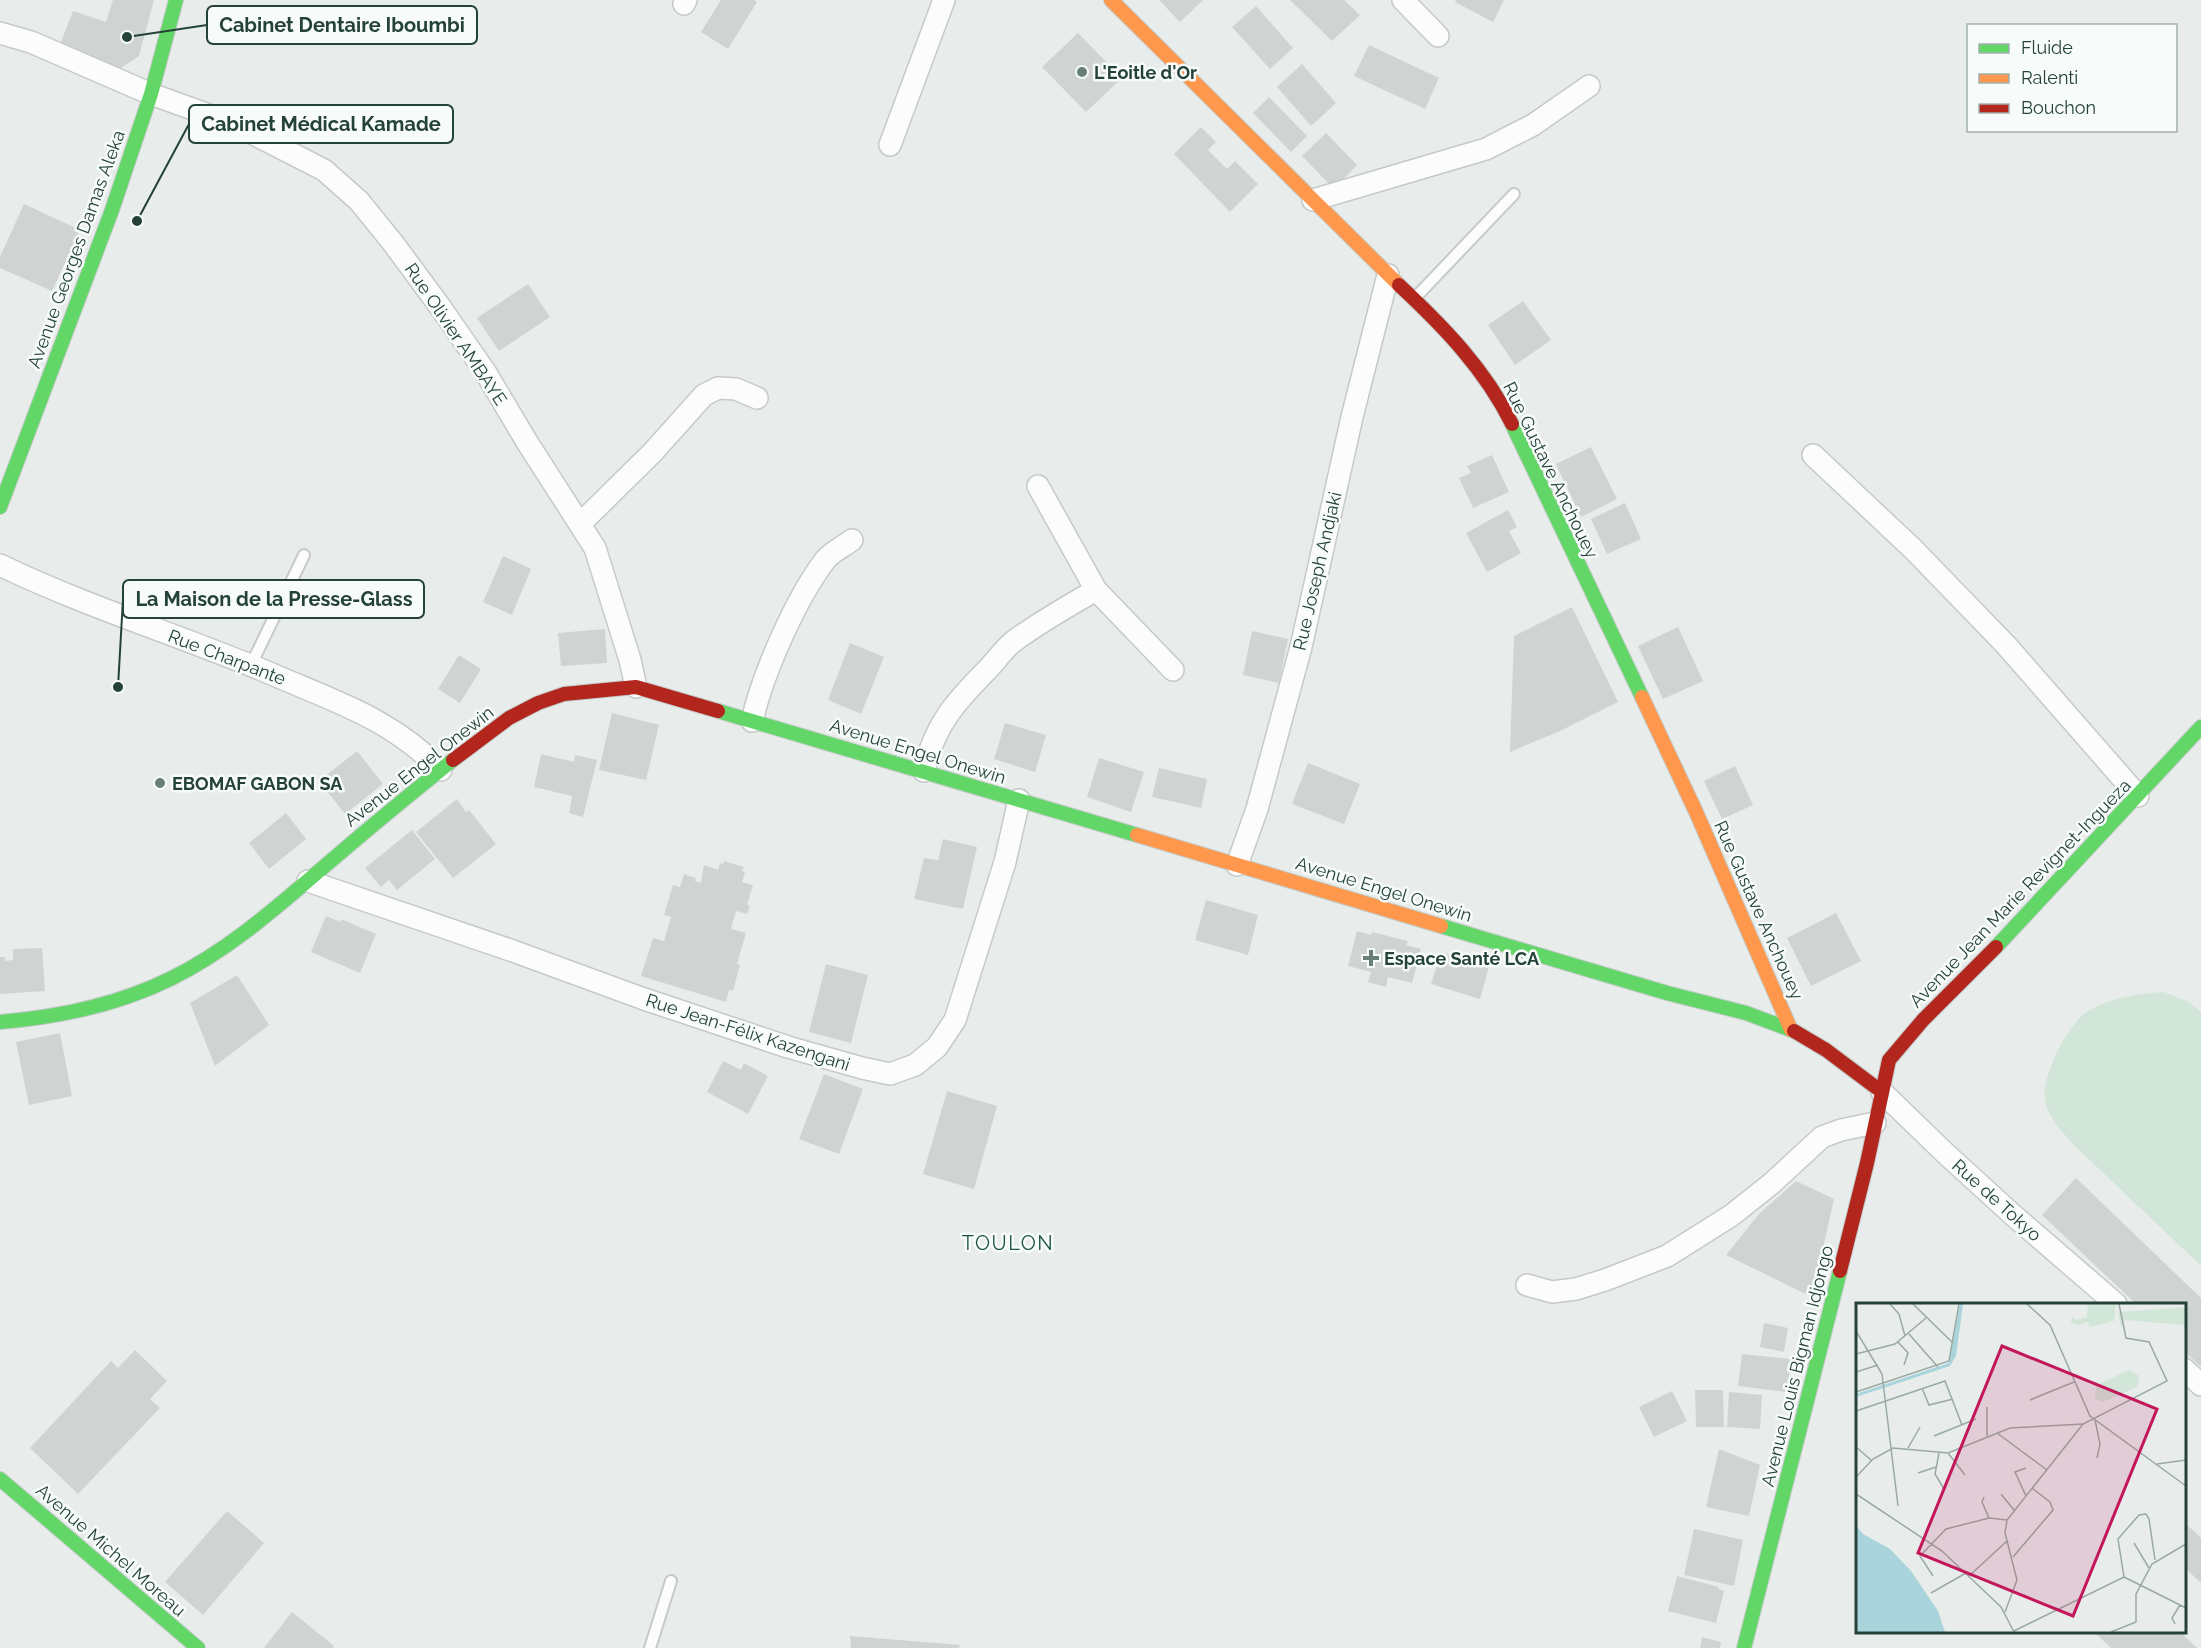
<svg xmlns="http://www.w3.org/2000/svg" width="2201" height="1648" viewBox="0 0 2201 1648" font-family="Raleway,sans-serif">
<rect width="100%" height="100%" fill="#e8edeb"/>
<!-- green -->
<path fill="#d1e6d8" d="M2164,992l25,10 12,10v254l-126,-120c-11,-13 -27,-27 -30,-46 -4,-23 23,-77 43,-89 23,-14 50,-17 76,-19z"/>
<!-- building -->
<path fill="#cfd4d2" d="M113,0h41l-15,56 -18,12 -62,-21 14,-36 33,11z
M721,0h33l3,2 -29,47 -27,-17z
M1159,0h44l-23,22z
M1290,0h54l16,15 -28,26z
M1456,0h48l-11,22 -38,-20z
M1256,6l37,42 -23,21 -38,-42z
M1078,33l44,45 -36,34 -44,-45z
M1369,45l70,33 -14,31 -71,-33z
M1302,64l34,39 -25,23 -34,-39z
M1269,97l38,39 -16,16 -38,-39z
M1201,127l15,15 -8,8 19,19 8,-8 23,23 -28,28 -56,-58z
M1326,133l31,32 -23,24 -32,-33z
M24,204l56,26 -28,61 -52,-23v-11z
M528,284l22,33 -51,34 -22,-33z
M1523,301l28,39 -36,25 -27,-40z
M1591,447l26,52 -36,18 -25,-53z
M1492,455l17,37 -36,16 -14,-30 12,-5 -4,-7z
M1625,503l16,36 -34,15 -16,-35z
M1508,510l9,17 -8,4 12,22 -34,19 -21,-39z
M503,556l28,13 -19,46 -29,-13z
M1572,607l46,95 -58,29 -50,21 4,-116z
M1678,627l25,54 -40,18 -25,-53z
M605,629l2,34 -46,3 -3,-33z
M1252,631l36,8 -9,44 -36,-8z
M850,643l34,14 -23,57 -33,-14z
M459,655l22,14 -21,34 -22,-14z
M612,713l47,12 -13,55 -47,-10z
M1005,723l41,12 -11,37 -41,-13z
M357,751l26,33 -38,30 -26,-33z
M541,754l33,8 1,-7 22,5 -14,57 -14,-4 3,-17 -38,-9z
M1099,758l45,14 -13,40 -44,-15z
M1308,763l52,21 -16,40 -52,-20z
M1735,766l18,39 -31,14 -18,-38z
M1159,768l48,11 -6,29 -49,-11z
M457,799l9,13 3,-2 27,34 -43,34 -37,-46z
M286,813l20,26 -37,30 -20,-26z
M412,830l23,29 -38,31 -8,-10 -8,7 -16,-19z
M943,839l34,8 -14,62 -49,-10 10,-41 14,2z
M724,861l20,6 -2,4 3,1 -3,10 11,3 -6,20 3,1 -3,8 -11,-3 -5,18 15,4 -9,31 3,1 -7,26 -4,-1 -3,12 -85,-26 12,-38 11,3 7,-24 -7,-2 9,-30 7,2 4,-13 12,4 -1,3 6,2 3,-18 14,5 2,-7 3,1z
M1206,900l52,15 -10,40 -53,-15z
M1836,913l25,48 -50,25 -24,-48z
M326,916l15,6v-3l35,15 -16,39 -49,-21z
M1357,931l14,4 1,-3 36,9 -2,4 15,4 -9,34 -24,-6 -2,10 -18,-5 3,-10 -23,-6z
M42,948l3,43 -45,3v-37h5v4l8,-1v-11z
M1441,952l48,15 -9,32 -49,-15z
M826,964l42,11 -17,68 -42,-11z
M237,975l32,50 -54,41 -25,-63z
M60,1033l12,63 -43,9 -13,-63z
M723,1061l18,9 3,-7 24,13 -20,38 -41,-22z
M824,1074l39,15 -24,65 -40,-15z
M947,1091l50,15 -23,83 -51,-15z
M2076,1178l125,120v69l-17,-16v-47h-48l-94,-89z
M1796,1181l38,18 -22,98 -86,-42 33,-41z
M1764,1323l24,5 -4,24 -24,-5z
M135,1350l32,31 -17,18 10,9 -82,86 -48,-46 81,-87 7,7z
M1742,1354l49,5 -4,33 -49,-6z
M1695,1390h28l1,37h-28z
M1672,1391l15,30 -33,16 -15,-30z
M1729,1392l33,3 -2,34 -33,-2z
M1719,1449l41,16 -11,51 -43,-9z
M227,1511l37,32 -61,72 -38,-33z
M2184,1522l17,16v45l-17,-16z
M1694,1529l49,11 -9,46 -50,-11z
M1677,1576l42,11 -1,2 6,2 -8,32 -48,-12z
M292,1612l42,34 -1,2h-69z
M2094,1632h86l17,16h-86z
M850,1636l110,9 -1,3h-108z
M1702,1637l19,5 -1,6h-20z"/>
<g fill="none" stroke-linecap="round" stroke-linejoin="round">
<defs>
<path id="lane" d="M1414,299l100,-105
M251,665l53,-110
M650,1648l21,-67"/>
<path id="street" d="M1403,0l35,36
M684,4l2,-4
M0,33l31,9 120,52 83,30 90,46 35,31 34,42 48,65 45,65 41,69 68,106 35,112 6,27
M890,145l54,-145
M1313,200l173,-51 47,-24 56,-39
M1813,455l100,94 93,96 132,151
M1038,486l58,104
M581,523l72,-71 51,-57 14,-7 18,1 21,9
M0,565c87,42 179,70 267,107 66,29 122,45 174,98
M752,721c11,-48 44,-123 74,-162 6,-7 18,-13 26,-19
M924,771c10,-46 33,-71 65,-103 8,-9 16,-20 25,-27 26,-19 54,-35 82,-51l77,80
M1237,865l20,-56 44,-162 51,-230 36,-142
M308,881l205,70 131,48 144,48 74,21 28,6 25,-9 22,-18 18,-27 50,-158 14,-62
M1882,1092l63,61 68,62 103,89
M1527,1285l25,7 24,-3 29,-9 62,-24 65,-41 39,-31 51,-47 19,-7 34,-7
M2184,1369l17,16"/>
<path id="fast" d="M1512,424l130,273
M0,507l112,-297 39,-116 25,-94
M718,711l419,124
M1441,926l226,67 79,20 48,18
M1996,947l205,-220
M0,1022c60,-5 118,-17 172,-44 57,-28 106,-72 154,-113 42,-36 84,-71 127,-105
M0,1479l198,169
M1744,1648l96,-377"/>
<path id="slow" d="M1111,0l288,285
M1642,697l54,115 95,218
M1137,835l304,91"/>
<path id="jam" d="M1399,285c44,41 86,84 113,139
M453,760l56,-42 29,-15 26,-9 72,-7 82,24
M1794,1031l32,19 56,42
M1840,1271l27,-108 22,-103 34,-40 73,-73"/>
</defs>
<!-- lane casing -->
<use href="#lane" stroke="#c5cac8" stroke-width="14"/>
<!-- street casing -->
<use href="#street" stroke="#c5cac8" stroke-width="24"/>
<!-- fast casing -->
<use href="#fast" stroke="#c3cbc8" stroke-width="16"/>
<!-- slow casing -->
<use href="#slow" stroke="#c3cbc8" stroke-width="16"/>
<!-- jam casing -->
<use href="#jam" stroke="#c3cbc8" stroke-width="16"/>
<!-- lane -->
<use href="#lane" stroke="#fcfcfc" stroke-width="10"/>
<!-- street -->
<use href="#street" stroke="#fcfcfc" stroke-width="21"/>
<!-- fast -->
<use href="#fast" stroke="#63d668" stroke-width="14"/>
<!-- slow -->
<use href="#slow" stroke="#ff974d" stroke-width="14"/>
<!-- jam -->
<use href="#jam" stroke="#b3261e" stroke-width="14"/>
</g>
<!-- markers -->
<g fill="#697e78" stroke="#f7fbf9" stroke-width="2">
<circle cx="1082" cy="72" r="6"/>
<circle cx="160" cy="783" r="6"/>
<path d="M1368 949h6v6h6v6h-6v6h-6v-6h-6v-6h6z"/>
</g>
<g text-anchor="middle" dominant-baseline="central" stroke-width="5" stroke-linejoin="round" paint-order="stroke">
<!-- poi labels -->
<g font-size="18" font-weight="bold" fill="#24423a" stroke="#f7fbf9" text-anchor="start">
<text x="1094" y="72">L'Eoitle d'Or</text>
<text x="172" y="783">EBOMAF GABON SA</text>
<text x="1384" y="958">Espace Santé LCA</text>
</g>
<!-- street labels -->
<g font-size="18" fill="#24423a" stroke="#f7fbf9">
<text transform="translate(76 249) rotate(-70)">Avenue Georges Damas Aleka</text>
<text transform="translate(456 334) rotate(56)">Rue Olivier AMBAYE</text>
<text transform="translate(1551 470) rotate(64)">Rue Gustave Anchouey</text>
<text transform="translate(1317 571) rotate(-77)">Rue Joseph Andjaki</text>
<text transform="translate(227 657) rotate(21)">Rue Charpante</text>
<text transform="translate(918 751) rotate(17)">Avenue Engel Onewin</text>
<text transform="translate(419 766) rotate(-38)">Avenue Engel Onewin</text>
<text transform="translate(1384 889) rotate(17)">Avenue Engel Onewin</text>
<text transform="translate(2020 893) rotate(-46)">Avenue Jean Marie Revignet-Ingueza</text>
<text transform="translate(1759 910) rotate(66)">Rue Gustave Anchouey</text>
<text transform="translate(748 1032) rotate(18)">Rue Jean-Félix Kazengani</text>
<text transform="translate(1997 1200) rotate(42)">Rue de Tokyo</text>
<text transform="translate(1797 1366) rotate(-76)">Avenue Louis Bigman Idjongo</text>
<text transform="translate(111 1550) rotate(41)">Avenue Michel Moreau</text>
</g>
<!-- neighbourhood labels -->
<g font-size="20" letter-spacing="1.5" fill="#1f5548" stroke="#f7fbf9">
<text x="1008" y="1243">TOULON</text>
</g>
</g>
<!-- overview -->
<g transform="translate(1856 1303)">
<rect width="330" height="330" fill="#e8edeb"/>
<path d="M232,1h28l-2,17 -24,6 -2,-5 -10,3 -7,-2 1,-6 4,3 11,-3zM330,4l-1,22 -2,-4 -58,-5 -4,7 -3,-15zM273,67l10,6 -2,11 -34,15 -8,-3 1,-14z" fill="#d1e6d8"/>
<path d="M104,1h3l-7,52 -6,10 -94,31v-3l93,-31zM0,223l7,8 27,15 21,22 27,40 7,21h-89z" fill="#a9d4db"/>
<path fill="none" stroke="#9aa9a4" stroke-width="1.5" d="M34,1l9,10 6,22M57,1l40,39M171,1l23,21 40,91 96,70M0,28l26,43 16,132M53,31l29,33M42,39l10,11 -4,12M0,51l39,-10 31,-26M0,69l22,-7M66,85l7,17 24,-6M0,89l93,-31 10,-57M174,97l44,-18M131,104v29M0,108l89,-30 17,44M239,117l5,24 -3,14M141,130l50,37M78,133l42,-17M0,144l15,13M52,145l12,-21M83,150l-4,21 9,15M92,150l17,22M301,161l29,-4M170,165l-11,4 11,24M62,170l18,-6M0,174l17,-18 20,-11 55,5 62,-25 73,-4M0,191l86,57 59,56 13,25M145,191l13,16M128,194l-2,5 7,16M278,240l15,25M157,254l40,-47 -3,-8 -18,-14M77,273l-13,-20 26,-27 43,-11 18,2M113,273l38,-35M268,274l-6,-38 21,-24 7,-1 3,5 6,41M268,274l62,31M75,290l35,-20M149,309l12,-32 -12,-47 2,-13 76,-96 84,-43 -18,-39 -23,-4 -7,-34M319,321l-3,-6 8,-13M158,328l110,-54M255,329l25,-10v-28l16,-30 34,-20"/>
<path fill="#c2185b" fill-opacity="0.15" stroke="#c2185b" stroke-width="3" d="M146,43l155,63 -84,207 -155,-63z"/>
<rect width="330" height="330" fill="none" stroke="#24423a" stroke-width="3"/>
</g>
<!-- callouts -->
<path fill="none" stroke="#24423a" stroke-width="2" d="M127 37L207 25M137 221L189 124M118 687L123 599"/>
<g fill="#24423a" stroke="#f7fbf9" stroke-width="2">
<circle cx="127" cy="37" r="6"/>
<circle cx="137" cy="221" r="6"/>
<circle cx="118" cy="687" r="6"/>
</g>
<g fill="#f7fbf9" stroke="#24423a" stroke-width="2">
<rect x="207" y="6" width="270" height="38" rx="6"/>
<rect x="189" y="105" width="264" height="38" rx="6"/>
<rect x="123" y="580" width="301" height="38" rx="6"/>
</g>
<g font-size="20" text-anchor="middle" font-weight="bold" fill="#24423a">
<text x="342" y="32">Cabinet Dentaire Iboumbi</text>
<text x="321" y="131">Cabinet Médical Kamade</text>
<text x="274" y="606">La Maison de la Presse-Glass</text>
</g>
<!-- legend -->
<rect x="1967" y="24" width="210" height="108" fill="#f7fbf9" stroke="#a3b1ad" stroke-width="1.5"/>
<rect x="1979" y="44" width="30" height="9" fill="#63d668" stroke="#a3b1ad" stroke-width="1.5"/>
<text x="2021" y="54" font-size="18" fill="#24423a">Fluide</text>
<rect x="1979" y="74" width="30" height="9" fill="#ff974d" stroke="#a3b1ad" stroke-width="1.5"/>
<text x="2021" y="84" font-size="18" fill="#24423a">Ralenti</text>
<rect x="1979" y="104" width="30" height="9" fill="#b3261e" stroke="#a3b1ad" stroke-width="1.5"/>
<text x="2021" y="114" font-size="18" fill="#24423a">Bouchon</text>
</svg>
